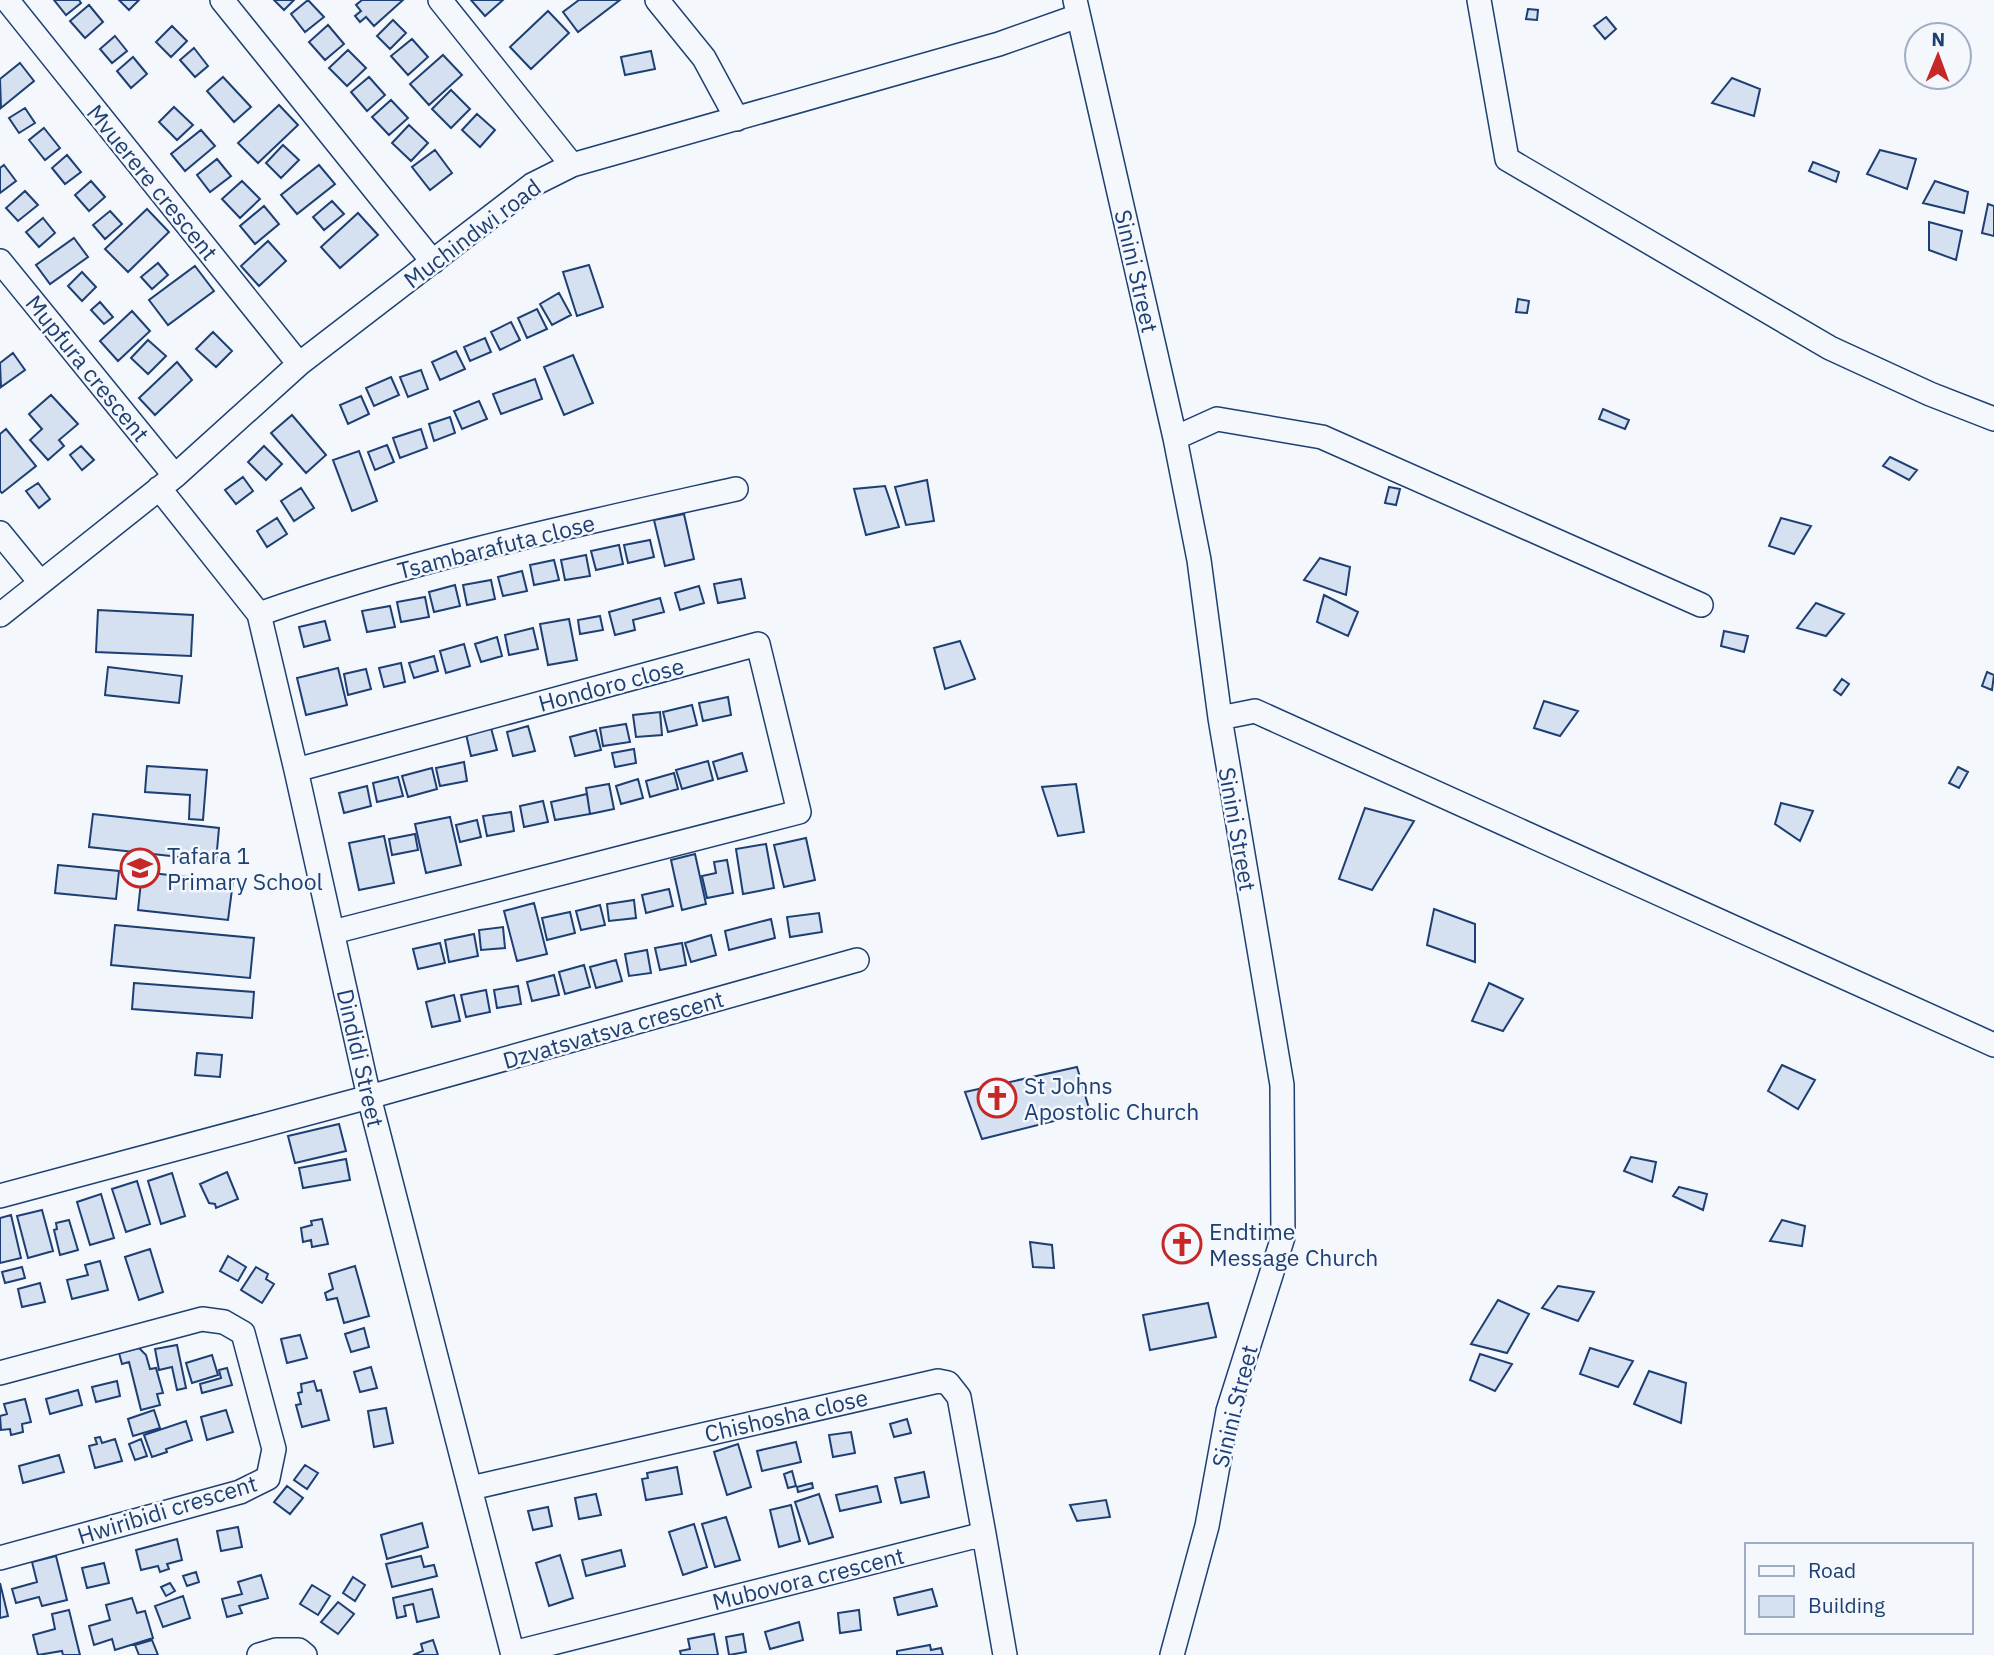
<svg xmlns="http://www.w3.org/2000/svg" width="1994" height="1655" viewBox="0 0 1994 1655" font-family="'IBM Plex Sans',sans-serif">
<rect width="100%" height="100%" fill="#f4f7fb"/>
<!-- building -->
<path fill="#d5e0f0" stroke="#1d3f73" stroke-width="2" d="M54,0h25l2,3 -15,12z
M119,0h20l-10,10z
M274,0h20l-10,10z
M308,0l16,17 -19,15 -14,-18z
M362,0h41l-29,26 -8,-9 -6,5 -5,-6 6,-5 -5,-6z
M471,0h32l-18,16z
M579,0h41l-42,32 -15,-20z
M89,5l14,17 -18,16 -15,-17z
M1528,9l10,1 -1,10 -11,-1z
M548,11l21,22 -38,36 -21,-22z
M1606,17l10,12 -11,10 -11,-13z
M393,20l13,13 -16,16 -13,-13z
M328,25l16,19 -19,16 -16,-18z
M172,26l15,15 -16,16 -15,-15z
M115,36l12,15 -15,12 -12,-14z
M412,39l16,18 -20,18 -17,-19z
M194,48l14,18 -13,11 -15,-17z
M348,50l18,18 -19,18 -18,-18z
M651,51l4,18 -30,6 -4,-18z
M443,55l19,20 -33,30 -19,-21z
M133,57l14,17 -16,14 -14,-17z
M20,63l14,18 -33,27 -1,-29z
M223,77l28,30 -17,15 -27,-31z
M369,77l16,18 -18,16 -16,-19z
M1732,78l28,11 -6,27 -42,-13z
M451,90l19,19 -19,19 -19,-19z
M391,100l17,18 -19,17 -17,-18z
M279,105l19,20 -40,38 -20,-20z
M174,107l19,18 -16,15 -18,-18z
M25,108l10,15 -16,10 -10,-15z
M477,114l18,16 -15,17 -18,-17z
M409,125l19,18 -17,18 -19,-18z
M44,128l16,20 -15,12 -16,-20z
M201,130l14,16 -30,25 -14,-17z
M283,145l16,15 -18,18 -15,-15z
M435,150l17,23 -22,17 -18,-23z
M1880,150l36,9 -9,30 -40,-15z
M67,155l14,17 -16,12 -13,-16z
M217,159l14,17 -21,16 -13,-17z
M1813,162l26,10 -3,10 -27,-11z
M4,165l12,16 -16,12v-25z
M319,165l16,19 -38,30 -16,-19z
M91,181l14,16 -16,14 -14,-16z
M242,181l18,18 -20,19 -18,-19z
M1935,181l33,11 -4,21 -41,-10z
M25,191l13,14 -20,16 -12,-13z
M332,201l12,13 -20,16 -11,-13z
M1988,204l6,2v30l-12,-3z
M264,206l15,18 -24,20 -15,-18z
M147,209l22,23 -41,40 -23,-23z
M110,211l12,13 -17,15 -12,-14z
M358,213l20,22 -38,33 -19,-21z
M43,218l12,15 -16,14 -13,-15z
M1929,222l33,9 -6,29 -27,-10z
M74,238l14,19 -38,27 -14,-19z
M268,241l18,20 -27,25 -18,-20z
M158,263l10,12 -16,14 -11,-12z
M589,265l14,42 -26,9 -14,-44z
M195,266l19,25 -46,34 -19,-25z
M82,272l14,15 -14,14 -14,-15z
M559,293l12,22 -19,10 -12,-21z
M1518,299l11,2 -2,12 -11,-1z
M100,302l13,15 -9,7 -13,-14z
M537,309l10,20 -20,9 -9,-20z
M132,311l18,20 -32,30 -18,-20z
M511,322l9,18 -20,10 -9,-18z
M213,332l19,19 -16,16 -20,-18z
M485,338l6,14 -21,9 -6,-14z
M148,340l18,16 -18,18 -17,-16z
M456,351l9,18 -25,11 -8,-18z
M13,353l12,17 -24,17 -1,-24z
M573,355l20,48 -29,12 -20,-48z
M177,362l15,18 -37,35 -16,-17z
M421,370l7,19 -20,8 -8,-20z
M391,377l8,18 -25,11 -8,-18z
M535,379l7,20 -41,15 -8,-20z
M51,395l27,29 -19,16 5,6 -16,14 -18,-20 12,-11 -13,-15z
M361,396l8,18 -21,10 -8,-19z
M479,401l8,18 -25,10 -8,-18z
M1603,409l26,11 -4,9 -26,-10z
M292,415l34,40 -20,18 -35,-40z
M450,417l5,16 -21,8 -5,-17z
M6,429l30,37 -34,27 -2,-2v-57z
M421,429l6,19 -27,10 -7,-20z
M387,445l7,17 -19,8 -7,-18z
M81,446l13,14 -12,10 -12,-15z
M264,446l18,18 -16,16 -18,-18z
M359,451l18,50 -25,10 -19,-51z
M1890,457l27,13 -8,10 -26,-14z
M243,477l10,14 -17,13 -11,-14z
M927,480l7,41 -28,4 -11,-38z
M38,483l12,16 -11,9 -13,-17z
M885,486l14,41 -33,8 -12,-46z
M1389,487l11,2 -4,16 -11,-2z
M301,488l13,20 -20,13 -13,-20z
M684,514l10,45 -29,7 -11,-46z
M277,518l10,16 -20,13 -10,-16z
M1781,518l30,8 -17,28 -25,-8z
M650,540l4,17 -26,6 -4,-18z
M619,545l4,19 -27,6 -5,-19z
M586,555l4,21 -25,4 -4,-20z
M1320,558l30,9 -4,28 -42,-15z
M554,560l5,20 -25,5 -4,-20z
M522,571l5,20 -24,5 -5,-19z
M741,579l4,19 -27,5 -4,-19z
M491,580l4,19 -28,6 -4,-20z
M455,585l5,21 -26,6 -5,-20z
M699,586l5,17 -24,7 -5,-17z
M1324,595l34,17 -10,24 -31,-14z
M425,597l4,20 -28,5 -4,-20z
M660,598l4,14 -31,8 2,10 -20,5 -6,-23z
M1816,603l28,11 -18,22 -29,-8z
M390,606l5,21 -28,5 -5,-21z
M98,610l95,5 -2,41 -95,-4z
M600,616l3,14 -23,4 -2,-14z
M569,619l8,41 -29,5 -8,-41z
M325,621l5,19 -26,7 -5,-20z
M533,628l5,21 -29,6 -4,-20z
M1724,631l24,5 -4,16 -23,-6z
M497,637l5,19 -21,6 -6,-18z
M960,641l15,38 -30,10 -11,-41z
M464,644l6,22 -24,7 -6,-22z
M434,656l4,15 -24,7 -5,-15z
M401,663l4,19 -21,5 -5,-19z
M108,667l74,9 -3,27 -74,-8z
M338,668l9,37 -41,10 -9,-37z
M366,669l5,20 -23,6 -4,-21z
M1987,672l7,3 -2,15 -10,-4z
M1842,679l7,5 -8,11 -7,-5z
M728,697l3,18 -28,6 -4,-18z
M1544,701l34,10 -18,25 -26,-8z
M692,705l5,20 -29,7 -5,-20z
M660,712l2,23 -26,2 -3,-22z
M626,724l4,18 -27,4 -3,-18z
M528,726l7,25 -22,5 -6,-24z
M491,728l6,22 -26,6 -5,-22z
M596,730l5,20 -26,6 -5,-19z
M634,749l2,14 -21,4 -3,-14z
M742,753l5,18 -29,8 -5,-17z
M708,761l5,19 -31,9 -6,-19z
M464,762l3,19 -27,5 -4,-18z
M147,766l60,4 -4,50 -14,-1 1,-24 -45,-3z
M1958,767l10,5 -9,16 -10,-5z
M432,768l5,21 -29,8 -6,-21z
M674,773l4,16 -28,8 -4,-16z
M398,777l5,19 -26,6 -4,-19z
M638,779l5,19 -22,6 -5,-18z
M609,784l5,25 -24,5 -4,-26z
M1076,784l8,48 -26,4 -16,-49z
M367,786l4,20 -27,7 -5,-20z
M587,794l3,20 -35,6 -4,-18z
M543,801l5,21 -24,5 -4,-21z
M1781,803l32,8 -13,30 -25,-17z
M1365,808l49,13 -42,69 -33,-11z
M511,812l3,19 -27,5 -4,-20z
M93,814l126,14 -3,33 -127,-14z
M450,817l11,48 -35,8 -11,-49z
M477,820l4,17 -21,5 -4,-17z
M415,834l3,16 -26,5 -3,-16z
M384,836l10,47 -35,7 -10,-47z
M806,838l9,42 -31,7 -10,-42z
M766,844l8,44 -31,6 -7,-45z
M695,854l11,50 -24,6 -11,-50z
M727,860l6,33 -26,5 -5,-22 14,-3 -2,-11z
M58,865l61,6 -3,28 -61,-6z
M142,872l91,10 -5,38 -90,-10z
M669,889l4,17 -27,7 -4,-18z
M634,900l2,18 -27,3 -2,-17z
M534,903l13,51 -30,7 -13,-50z
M600,905l5,20 -24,5 -5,-19z
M1434,909l41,15v38l-48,-17z
M570,912l5,21 -28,7 -5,-22z
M819,913l3,19 -32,5 -3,-20z
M771,919l4,19 -46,12 -4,-19z
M115,925l139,13 -4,40 -139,-13z
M503,927l2,21 -24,2 -2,-20z
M474,934l4,22 -29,6 -4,-22z
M711,935l5,20 -25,7 -6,-19z
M440,943l5,20 -27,6 -5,-20z
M682,943l4,22 -26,5 -5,-22z
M647,950l4,23 -22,3 -4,-22z
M616,960l6,21 -26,7 -6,-21z
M584,965l6,22 -25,7 -6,-22z
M554,975l5,20 -27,6 -5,-19z
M134,983l120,9 -2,26 -120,-9z
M1489,983l34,16 -20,32 -31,-10z
M518,986l3,18 -24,4 -3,-18z
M486,990l4,22 -24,5 -5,-22z
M454,995l6,26 -28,6 -6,-25z
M197,1053l25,2 -2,22 -25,-2z
M1782,1065l33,15 -17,29 -30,-18z
M1077,1067l13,45 -108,27 -17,-47z
M339,1124l7,27 -51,12 -7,-27z
M1631,1157l25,5 -4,20 -28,-11z
M346,1159l4,21 -47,8 -4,-20z
M227,1172l11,27 -22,9 -1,-4 -6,-1 -9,-19z
M172,1173l13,43 -24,8 -13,-43z
M137,1181l13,43 -24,8 -14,-43z
M1679,1187l28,7 -4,16 -30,-14z
M101,1194l13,44 -24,7 -13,-43z
M42,1210l11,41 -25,7 -11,-42z
M11,1215l10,43 -21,5v-45z
M322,1219l6,25 -16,3 -1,-7 -8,2 -2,-14 11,-3 -1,-4z
M69,1220l9,30 -18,5 -6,-25 3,-1 -1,-6z
M1782,1220l23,6 -3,20 -32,-5z
M1030,1242l22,3 2,23 -21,-1z
M150,1249l13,43 -24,8 -14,-43z
M228,1256l18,11 -8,14 -18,-10z
M100,1261l8,29 -36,9 -5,-19 21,-5 -3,-10z
M355,1266l14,50 -25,7 -7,-25 -10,2 -2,-7 8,-4 -4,-15z
M22,1267l3,11 -20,5 -3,-11z
M256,1267l12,7 -2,5 8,5 -12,19 -21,-13z
M40,1283l5,19 -23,5 -4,-18z
M1558,1286l36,6 -16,29 -36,-13z
M1498,1300l31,14 -22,39 -36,-9z
M1208,1303l8,34 -66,13 -7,-35z
M364,1328l5,19 -18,5 -6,-18z
M300,1335l7,23 -20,5 -6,-24z
M177,1345l9,43 -9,2 -5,-23 -13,3 -4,-21z
M139,1348l7,7 4,14 6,-1 7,25 -6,1 3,11 -19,5 -12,-48 -7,2 -3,-11z
M1590,1348l43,13 -15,26 -38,-13z
M1480,1354l32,10 -17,27 -25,-11z
M212,1355l6,20 -26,8 -6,-20z
M371,1367l6,21 -17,4 -6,-20z
M227,1368l5,17 -30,8 -2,-9 21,-6 -2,-8z
M1649,1371l37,12 -5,40 -47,-19z
M117,1381l3,15 -24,6 -4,-15z
M314,1381l3,10 4,-1 8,30 -27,7 -6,-22 5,-1 -3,-11 4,-1 -1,-8z
M78,1390l4,15 -32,9 -4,-15z
M25,1399l6,23 -9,2 1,8 -12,3 -1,-6 -9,1 -1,-14 7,-2 -3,-10z
M386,1408l7,35 -19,4 -6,-36z
M154,1410l6,18 -27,8 -5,-17z
M226,1410l7,22 -26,8 -6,-23z
M907,1419l4,14 -17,4 -4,-13z
M186,1421l6,19 -26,9 1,3 -15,5 -8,-22z
M851,1432l4,21 -22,4 -4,-22z
M100,1437l2,6 13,-4 7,22 -27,7 -6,-22 8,-2 -2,-6z
M141,1439l6,17 -12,4 -6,-16z
M796,1442l5,20 -39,9 -5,-20z
M738,1444l13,43 -24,8 -13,-43z
M59,1455l5,17 -41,11 -4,-17z
M305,1465l13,8 -11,16 -13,-9z
M677,1467l5,27 -36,6 -4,-21 6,-1 -1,-5z
M792,1471l4,15 -8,2 -4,-14z
M924,1472l5,25 -28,6 -6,-25z
M812,1483l1,5 -15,4 -1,-5z
M287,1486l16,12 -13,16 -16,-12z
M877,1486l4,16 -41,9 -4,-16z
M596,1494l5,21 -22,4 -4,-21z
M819,1494l14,43 -24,7 -14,-42z
M1106,1500l4,17 -33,4 -7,-16z
M791,1505l9,36 -21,6 -9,-37z
M548,1507l4,19 -19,4 -5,-19z
M726,1517l14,43 -25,7 -13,-43z
M422,1523l6,24 -41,12 -6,-24z
M694,1524l13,43 -24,8 -14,-43z
M238,1527l4,20 -21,4 -4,-20z
M177,1539l5,21 -15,4 2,5 -9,3 -2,-6 -17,4 -5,-20z
M621,1550l4,16 -39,10 -4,-16z
M560,1555l13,43 -24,8 -13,-43z
M56,1556l11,44 -25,6 -3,-9 -23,6 -4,-14 25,-7 -5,-20z
M421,1556l3,11 10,-2 3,11 -45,11 -6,-23z
M104,1563l5,20 -22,5 -5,-20z
M196,1572l3,10 -12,4 -4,-10z
M261,1575l7,23 -29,8 3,7 -15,4 -5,-18 20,-5 -4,-12z
M353,1577l12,8 -10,16 -12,-8z
M0,1583l8,33 -8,2z
M170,1583l5,8 -9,5 -5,-9z
M312,1585l18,11 -12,19 -18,-11z
M432,1589l7,28 -22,5 -4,-18 -9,2 2,10 -9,2 -4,-20z
M932,1589l5,17 -39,9 -4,-17z
M183,1596l7,22 -27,9 -8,-21z
M132,1598l5,15 8,-2 8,27 -38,12 -3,-11 -18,6 -5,-19 21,-6 -4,-15z
M338,1602l16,12 -16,20 -17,-12z
M69,1610l11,45h-17l-1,-4 -24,4 -5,-20 22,-6 -3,-15z
M859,1610l2,20 -21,3 -2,-20z
M799,1622l4,18 -33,9 -5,-17z
M714,1634l4,21h-37l-1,-4 10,-2 -2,-10z
M743,1634l3,18 -17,3 -3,-18z
M152,1640l6,15h-19l-4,-10z
M433,1640l5,15h-25l10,-4 -2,-7z
M930,1645l1,5 10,-2 2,7h-46v-4z"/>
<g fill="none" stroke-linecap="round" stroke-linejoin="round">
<defs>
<path id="minor" d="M7,0l292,364
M222,0l211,262
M440,0l132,165
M657,0l47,58 33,61
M1075,0l100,438 24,122 21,158 62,367 1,152 -55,174 -21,115 -35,129
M1479,0l28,159 323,189 100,46 64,25
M0,261l175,215
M1175,438l42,-19 105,18 379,168
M159,488l100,126 37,156 73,327 144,558
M0,533l40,49
M259,614c155,-55 316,-89 477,-125
M0,615l175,-139 124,-112 233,-179 40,-20 427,-121 79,-28
M1220,718l35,-7 739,334
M296,770l462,-126 41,168 -466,120
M0,1196l369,-99 488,-137
M0,1373l202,-54 22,3 19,11 31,116 -6,29 -28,14 -240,66
M471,1488l467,-107 10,2 11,14 25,137
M513,1653l471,-119 21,121
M259,1655l17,-5h23l6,5"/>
</defs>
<!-- minor casing -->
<use href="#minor" stroke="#1d3f73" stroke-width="26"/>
<!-- minor -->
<use href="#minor" stroke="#f4f7fb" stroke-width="23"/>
</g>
<!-- icons -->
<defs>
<symbol id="school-ring" viewBox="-11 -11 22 22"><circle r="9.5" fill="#f4f7fb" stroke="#c62828" stroke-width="1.5"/><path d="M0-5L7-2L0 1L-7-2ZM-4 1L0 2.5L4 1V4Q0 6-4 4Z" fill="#c62828"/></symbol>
<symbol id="church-ring" viewBox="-11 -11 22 22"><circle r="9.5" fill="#f4f7fb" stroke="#c62828" stroke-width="1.5"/><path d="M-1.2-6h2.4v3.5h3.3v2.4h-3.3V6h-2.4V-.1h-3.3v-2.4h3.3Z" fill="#c62828"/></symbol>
</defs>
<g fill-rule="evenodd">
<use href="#school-ring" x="118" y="846" width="44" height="44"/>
<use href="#church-ring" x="975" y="1076" width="44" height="44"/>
<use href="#church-ring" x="1160" y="1222" width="44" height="44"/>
</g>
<g text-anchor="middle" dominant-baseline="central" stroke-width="5" stroke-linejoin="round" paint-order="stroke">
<!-- street labels -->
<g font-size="23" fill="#1d3f73" stroke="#f4f7fb">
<text transform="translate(153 182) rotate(51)">Mvuerere crescent</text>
<text transform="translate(472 233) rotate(-37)">Muchindwi road</text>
<text transform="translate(1137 271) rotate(77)">Sinini Street</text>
<text transform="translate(88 368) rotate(51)">Mupfura crescent</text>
<text transform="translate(496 546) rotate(-14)">Tsambarafuta close</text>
<text transform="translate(611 684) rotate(-15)">Hondoro close</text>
<text transform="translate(1238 829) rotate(80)">Sinini Street</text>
<text transform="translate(613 1029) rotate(-16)">Dzvatsvatsva crescent</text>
<text transform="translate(361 1058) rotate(77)">Dindidi Street</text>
<text transform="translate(1234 1406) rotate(-76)">Sinini Street</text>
<text transform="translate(786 1415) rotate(-13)">Chishosha close</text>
<text transform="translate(167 1509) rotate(-17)">Hwiribidi crescent</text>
<text transform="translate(808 1578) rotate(-14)">Mubovora crescent</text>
</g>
<!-- poi labels -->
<g font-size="23" fill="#1d3f73" stroke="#f4f7fb" text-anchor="start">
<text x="167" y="855">Tafara 1<tspan x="167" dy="26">Primary School</tspan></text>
<text x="1024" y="1085">St Johns<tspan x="1024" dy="26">Apostolic Church</tspan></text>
<text x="1209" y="1231">Endtime<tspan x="1209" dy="26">Message Church</tspan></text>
</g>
</g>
<!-- legend -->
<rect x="1745" y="1543" width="228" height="91" fill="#f4f7fb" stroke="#9eadc5" stroke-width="2"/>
<rect x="1759" y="1566" width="35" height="10" fill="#f4f7fb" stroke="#9eadc5" stroke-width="2"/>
<text x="1808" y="1578" font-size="21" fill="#1d3f73">Road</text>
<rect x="1759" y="1596" width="35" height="21" fill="#d5e0f0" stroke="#9eadc5" stroke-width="2"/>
<text x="1808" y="1613" font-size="21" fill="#1d3f73">Building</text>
<!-- north arrow -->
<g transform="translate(1938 56) rotate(1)"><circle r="33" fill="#f4f7fb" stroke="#9eadc5" stroke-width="2"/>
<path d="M0-5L12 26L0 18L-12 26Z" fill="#c62828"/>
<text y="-10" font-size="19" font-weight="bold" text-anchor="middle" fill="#1d3f73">N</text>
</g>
</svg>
